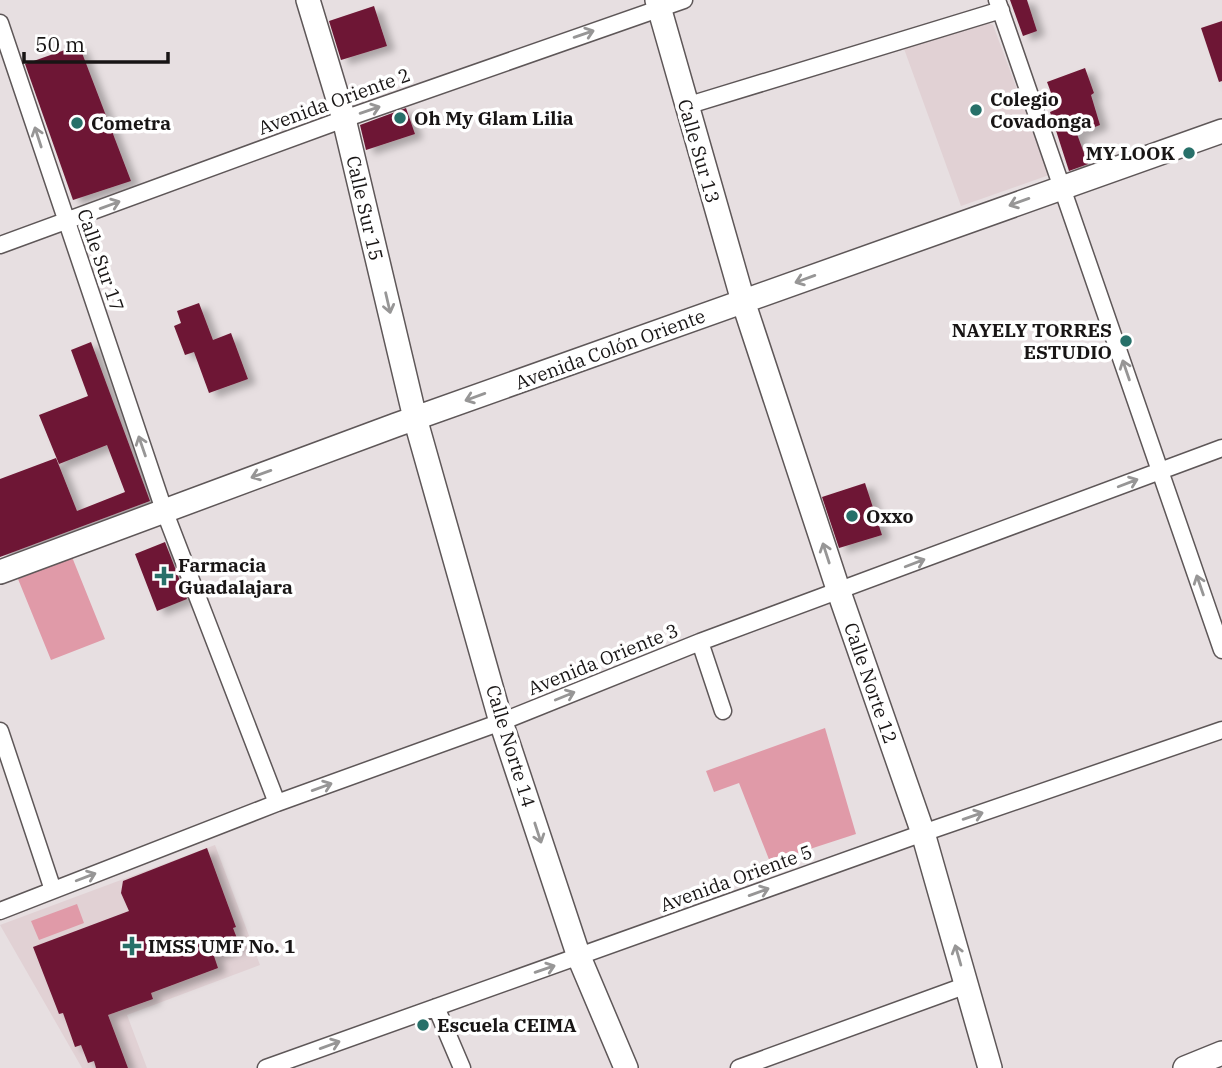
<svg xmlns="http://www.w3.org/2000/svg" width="1222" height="1068" viewBox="0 0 1222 1068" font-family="'IBM Plex Serif',serif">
<defs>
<filter id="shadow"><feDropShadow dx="8" dy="4.5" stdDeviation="3.5" flood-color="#0004"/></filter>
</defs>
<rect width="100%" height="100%" fill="#e7dfe1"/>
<!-- built -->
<path fill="#e1d1d4" d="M981,21l12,4 56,150 -88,31 -58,-160z
M215,845l45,120 -133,50 20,53h-65l-82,-143z"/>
<!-- green -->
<path fill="#e09aa8" d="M72,557l33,82 -54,21 -33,-81z
M825,728l31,106 -86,28 -31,-79 -25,9 -8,-21z
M77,904l7,19 -45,17 -8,-19z"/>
<!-- building -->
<path fill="#6e1734" filter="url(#shadow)" d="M1010,0h17l10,31 -14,5z
M374,6l13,40 -46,14 -12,-39z
M1222,21v60l-3,1 -18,-54z
M79,45l52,136 -58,19 -48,-136z
M1085,68l9,25 -3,2 9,30 -23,9 11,30 -19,7 -19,-59 7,-3 -10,-27z
M406,108l9,26 -49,16 -6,-25z
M199,303l14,37 18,-7 17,46 -39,14 -15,-41 -9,3 -11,-29 7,-3 -4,-12z
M91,342l59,159 -150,56v-78l56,-21 21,53 48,-19 -18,-47 -48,19 -20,-49 49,-19 -17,-46z
M865,483l17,52 -43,13 -17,-51z
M165,542l22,57 -30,12 -22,-57z
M207,848l29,79 -3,1 7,18 -26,10 4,12 -67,25 2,6 -45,16 20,53h-32l-2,-7 -6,2 -7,-18 -6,2 -12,-34 -4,1 -26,-67 96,-36 -8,-18 2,-12z"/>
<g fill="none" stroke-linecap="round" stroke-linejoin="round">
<defs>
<path id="street" d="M997,0l225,650
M0,23l164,487 113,293
M686,106l315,-96
M0,245l344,-126 340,-119
M700,642l23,69
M0,731l53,159
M0,911l277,-108 224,-81 199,-80 522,-194
M436,1007l26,61
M266,1068l657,-235 299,-103
M739,1068l228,-83"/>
<path id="secondary" d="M308,0l36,119 71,299 86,304 78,235 47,111
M657,0l86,301 96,291 84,241 67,235
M0,572l396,-147 826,-294
M1185,1068l37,-15"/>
</defs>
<!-- street casing -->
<use href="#street" stroke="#5e5758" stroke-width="19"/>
<!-- secondary casing -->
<use href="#secondary" stroke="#5e5758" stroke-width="26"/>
<!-- street -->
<use href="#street" stroke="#fff" stroke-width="16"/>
<!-- secondary -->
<use href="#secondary" stroke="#fff" stroke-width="23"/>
</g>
<!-- one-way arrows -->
<defs><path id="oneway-shaft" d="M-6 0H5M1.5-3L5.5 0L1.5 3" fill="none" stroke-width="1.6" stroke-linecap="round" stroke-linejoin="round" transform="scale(1.75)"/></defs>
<g stroke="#979696">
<use href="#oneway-shaft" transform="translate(584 34) rotate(-19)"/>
<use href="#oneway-shaft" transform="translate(370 110) rotate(-19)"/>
<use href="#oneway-shaft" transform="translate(38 137) rotate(-108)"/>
<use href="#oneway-shaft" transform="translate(1019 202) rotate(160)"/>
<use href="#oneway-shaft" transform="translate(110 205) rotate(-20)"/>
<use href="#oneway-shaft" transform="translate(805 279) rotate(160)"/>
<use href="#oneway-shaft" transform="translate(388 303) rotate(77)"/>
<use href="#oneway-shaft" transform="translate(1126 370) rotate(-109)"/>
<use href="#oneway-shaft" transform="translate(475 397) rotate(160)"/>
<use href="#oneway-shaft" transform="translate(142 446) rotate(-109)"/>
<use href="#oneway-shaft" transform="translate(261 474) rotate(160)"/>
<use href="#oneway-shaft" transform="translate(1128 483) rotate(-21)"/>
<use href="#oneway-shaft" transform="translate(826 553) rotate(-108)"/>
<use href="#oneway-shaft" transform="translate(915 563) rotate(-21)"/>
<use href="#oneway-shaft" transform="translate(1200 585) rotate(-109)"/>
<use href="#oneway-shaft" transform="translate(565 696) rotate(-22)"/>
<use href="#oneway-shaft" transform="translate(322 787) rotate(-20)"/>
<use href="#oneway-shaft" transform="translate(973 816) rotate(-19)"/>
<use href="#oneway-shaft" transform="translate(538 833) rotate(72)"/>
<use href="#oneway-shaft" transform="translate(86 877) rotate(-21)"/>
<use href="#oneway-shaft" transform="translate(759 892) rotate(-20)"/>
<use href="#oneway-shaft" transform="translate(958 955) rotate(-106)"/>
<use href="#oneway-shaft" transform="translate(545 969) rotate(-19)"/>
<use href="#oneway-shaft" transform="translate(330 1045) rotate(-20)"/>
</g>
<!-- markers -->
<g fill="#277069" stroke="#fff" stroke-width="2.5">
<circle cx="976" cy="110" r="7"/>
<circle cx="400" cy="118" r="7"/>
<circle cx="77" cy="123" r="7"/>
<circle cx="1189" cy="153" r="7"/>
<circle cx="1126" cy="341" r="7"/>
<circle cx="852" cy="516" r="7"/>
<path d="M160.5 565.5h7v7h7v7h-7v7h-7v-7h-7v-7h7z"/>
<path d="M128.5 935.5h7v7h7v7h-7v7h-7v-7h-7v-7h7z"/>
<circle cx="423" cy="1025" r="7"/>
</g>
<g text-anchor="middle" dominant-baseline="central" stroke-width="7" stroke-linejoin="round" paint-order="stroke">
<!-- poi labels -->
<g font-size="19" font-weight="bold" fill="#181515" stroke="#fff" text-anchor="start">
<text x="990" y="99">Colegio<tspan x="990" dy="22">Covadonga</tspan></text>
<text x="414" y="118">Oh My Glam Lilia</text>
<text x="91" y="123">Cometra</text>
<text x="1175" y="153" text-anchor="end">MY LOOK</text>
<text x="1112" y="330" text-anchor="end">NAYELY TORRES<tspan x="1112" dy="22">ESTUDIO</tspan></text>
<text x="866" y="516">Oxxo</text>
<text x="178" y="565">Farmacia<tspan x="178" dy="22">Guadalajara</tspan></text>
<text x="148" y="946">IMSS UMF No. 1</text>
<text x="437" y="1025">Escuela CEIMA</text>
</g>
<!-- street labels -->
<g font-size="19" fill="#181515" stroke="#fff">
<text transform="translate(334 101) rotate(-20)">Avenida Oriente 2</text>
<text transform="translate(699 151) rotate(74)">Calle Sur 13</text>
<text transform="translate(365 208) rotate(77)">Calle Sur 15</text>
<text transform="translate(101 260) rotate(71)">Calle Sur 17</text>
<text transform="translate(610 349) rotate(-20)">Avenida Colón Oriente</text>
<text transform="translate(603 659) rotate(-22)">Avenida Oriente 3</text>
<text transform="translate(871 683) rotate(71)">Calle Norte 12</text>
<text transform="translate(511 746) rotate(73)">Calle Norte 14</text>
<text transform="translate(736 878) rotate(-20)">Avenida Oriente 5</text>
</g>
</g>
<!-- scale -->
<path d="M24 52v10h144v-10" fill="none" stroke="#181515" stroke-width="3.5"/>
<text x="35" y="52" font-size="21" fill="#181515" stroke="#ffffff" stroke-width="5" paint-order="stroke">50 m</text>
</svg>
